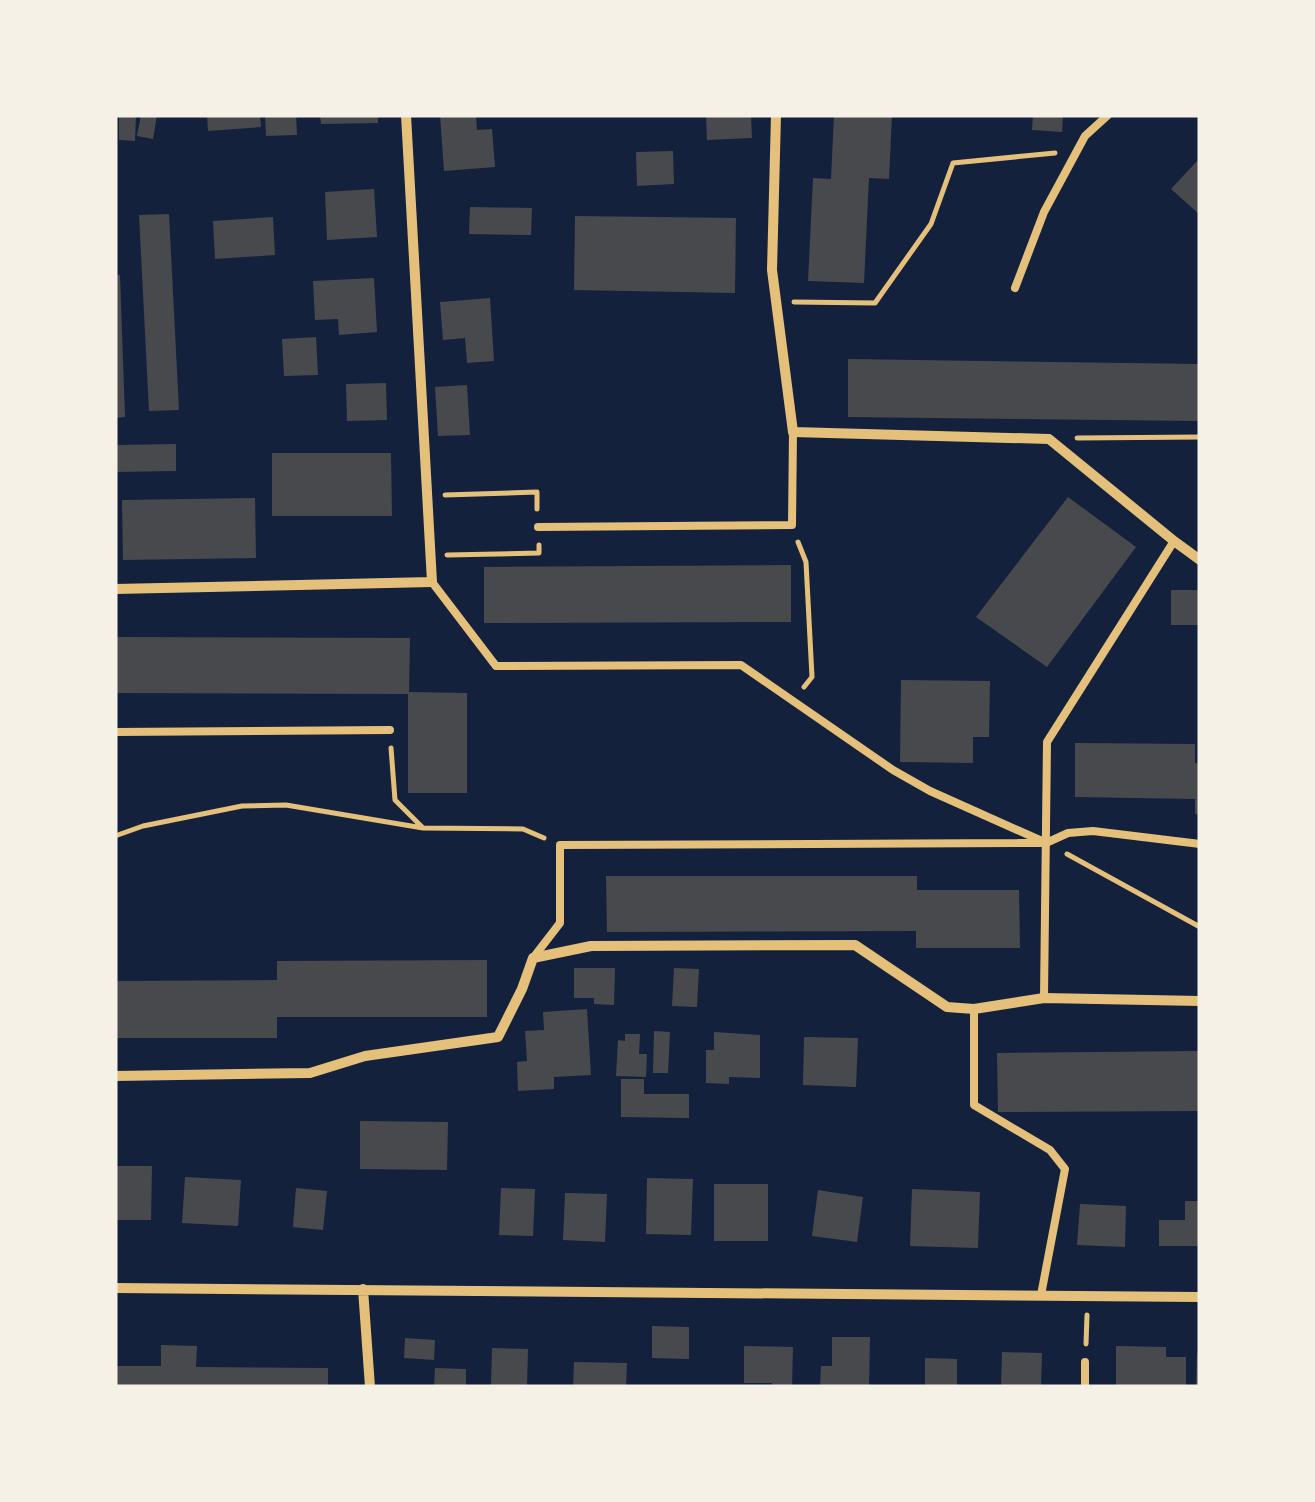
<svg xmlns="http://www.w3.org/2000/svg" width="1315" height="1502" viewBox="0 0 1315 1502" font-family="Rubik,sans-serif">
<rect width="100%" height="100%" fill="#14213d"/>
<!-- building -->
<path fill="#48494c" d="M119,115h17l-1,26 -16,-1z
M141,115h16l-4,24 -16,-3z
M207,115h53l1,12 -53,4z
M265,115h31l1,20 -31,1z
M320,115h58v8l-57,1z
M440,115h36l1,15 15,-1 3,38 -51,4z
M706,115h45l1,23 -45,2z
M834,115h58l-3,64 -20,-1 -5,105 -56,-2 5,-103 18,1z
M1033,115h30l-1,17 -30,-2z
M673,151l1,33 -37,2 -1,-34z
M1198,160l2,2v53l-29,-26z
M374,189l3,48 -50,3 -2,-48z
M470,207l62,1 -1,27 -62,-1z
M169,214l10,196 -30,1 -10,-196z
M575,216l161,2 -1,75 -161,-3z
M273,217l2,38 -60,4 -2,-38z
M115,275h5l5,142 -10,1z
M374,278l3,54 -38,3 -1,-16 -23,1 -2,-39z
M490,298l4,63 -27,2 -2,-25 -22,2 -3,-38z
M316,337l2,38 -34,1 -2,-37z
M848,359l352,5v57l-352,-4z
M386,383l1,37 -40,1 -1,-37z
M467,385l3,50 -32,1 -3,-49z
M176,444v27l-61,1v-27z
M272,453h119l1,63h-120z
M1068,497l68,50 -89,120 -71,-50z
M255,498l1,60 -133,2 -1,-60z
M791,565v57l-307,1v-56z
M1171,590h29v35h-29z
M115,637l295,1 -1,54 58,1v100h-59v-99l-293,-1z
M901,680l89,1 -1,56h-16v26l-73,-1z
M1075,743l120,1v19h5v52l-5,-1v-15l-120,-2z
M606,876h311v14h102l1,58h-104v-17l-309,1z
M487,960v57h-210v21h-162v-57l162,-1v-19z
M574,968h41l-1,37 -20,-1v-6h-20z
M674,968l25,1 -2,38 -25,-1z
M587,1009l4,66 -37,2v12l-36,2 -1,-29 10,-1 -2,-30 19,-1 -1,-18z
M654,1031l16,1 -2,41h-15z
M714,1032l46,3v43l-31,-1v7l-23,-1v-33h8z
M625,1034h15l-1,20h8l-1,23 -30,-1 2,-36 7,1z
M804,1037l54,1 -2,49 -53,-2z
M1200,1051v60l-202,1 -1,-59z
M621,1079h23v15h45v24l-68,-1z
M360,1121l88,1 -1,48 -87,-1z
M115,1166h37l-1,54h-36z
M185,1177l56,3 -3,46 -56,-3z
M647,1178l46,1 -2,56 -45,-1z
M714,1184h54v57h-54z
M296,1188l31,3 -4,39 -30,-3z
M501,1188l34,1 -2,47 -34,-1z
M912,1189l68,3 -2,56 -68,-2z
M818,1190l45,7 -6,45 -45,-6z
M565,1193l42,1 -2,48 -42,-2z
M1185,1201h15v45h-41v-26h26z
M1080,1204l46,2 -1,41 -48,-2z
M652,1326l37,1v32l-37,-1z
M832,1337h38l-1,50h-49l1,-21h11z
M405,1338l30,2 -1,20 -30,-2z
M161,1345l36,1 -1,21 132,1v19h-213v-21h46z
M744,1346l49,1 -1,40h-20v-4h-28z
M1116,1346l50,1v10h20v30h-70z
M492,1348l36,1 -1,38h-36z
M1002,1352l40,1 -1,34h-40z
M1197,1353h3v34h-4z
M925,1358l32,1v28h-32z
M574,1362l53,1 -1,24h-53z
M435,1368l31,1v18h-32z"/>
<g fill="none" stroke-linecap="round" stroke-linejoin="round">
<!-- path -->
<path stroke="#e5c07b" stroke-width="5" d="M794,302l81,1 56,-79 22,-61 102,-10
M1077,438l123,-1
M445,495l92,-3v17
M798,542l8,20 6,115 -8,10
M447,555l92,-2v-8
M391,748l4,52 28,28 100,1 21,9
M115,836l28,-10 99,-20 44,-1 137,23
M1067,854l133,73
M1086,1344l1,-29"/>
<!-- service -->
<path stroke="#e5c07b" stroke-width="8" d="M1015,288l29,-76 41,-76 23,-21
M538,527l254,-2 1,-93
M432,582l64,84 245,-1 152,105 37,21 112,50
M115,732l275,-2
M533,958l27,-35v-78l486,-2 22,-10 25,-2 107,13
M1044,998l3,-256 127,-201
M974,1009v96l76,45 15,19 -24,126
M1085,1387v-25"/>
<!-- minor -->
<path stroke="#e5c07b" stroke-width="10" d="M776,115l-4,155 21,162 256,7 125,102 26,19
M115,589l317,-7 -26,-467
M115,1076l195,-3 55,-17 133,-19 24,-48 11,-31 58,-12 264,-1 92,62 27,2 70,-11 156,3
M115,1288l1085,9
M363,1289l7,98"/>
</g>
<!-- border -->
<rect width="1315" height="1502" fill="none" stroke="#f6f1e7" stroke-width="235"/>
</svg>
